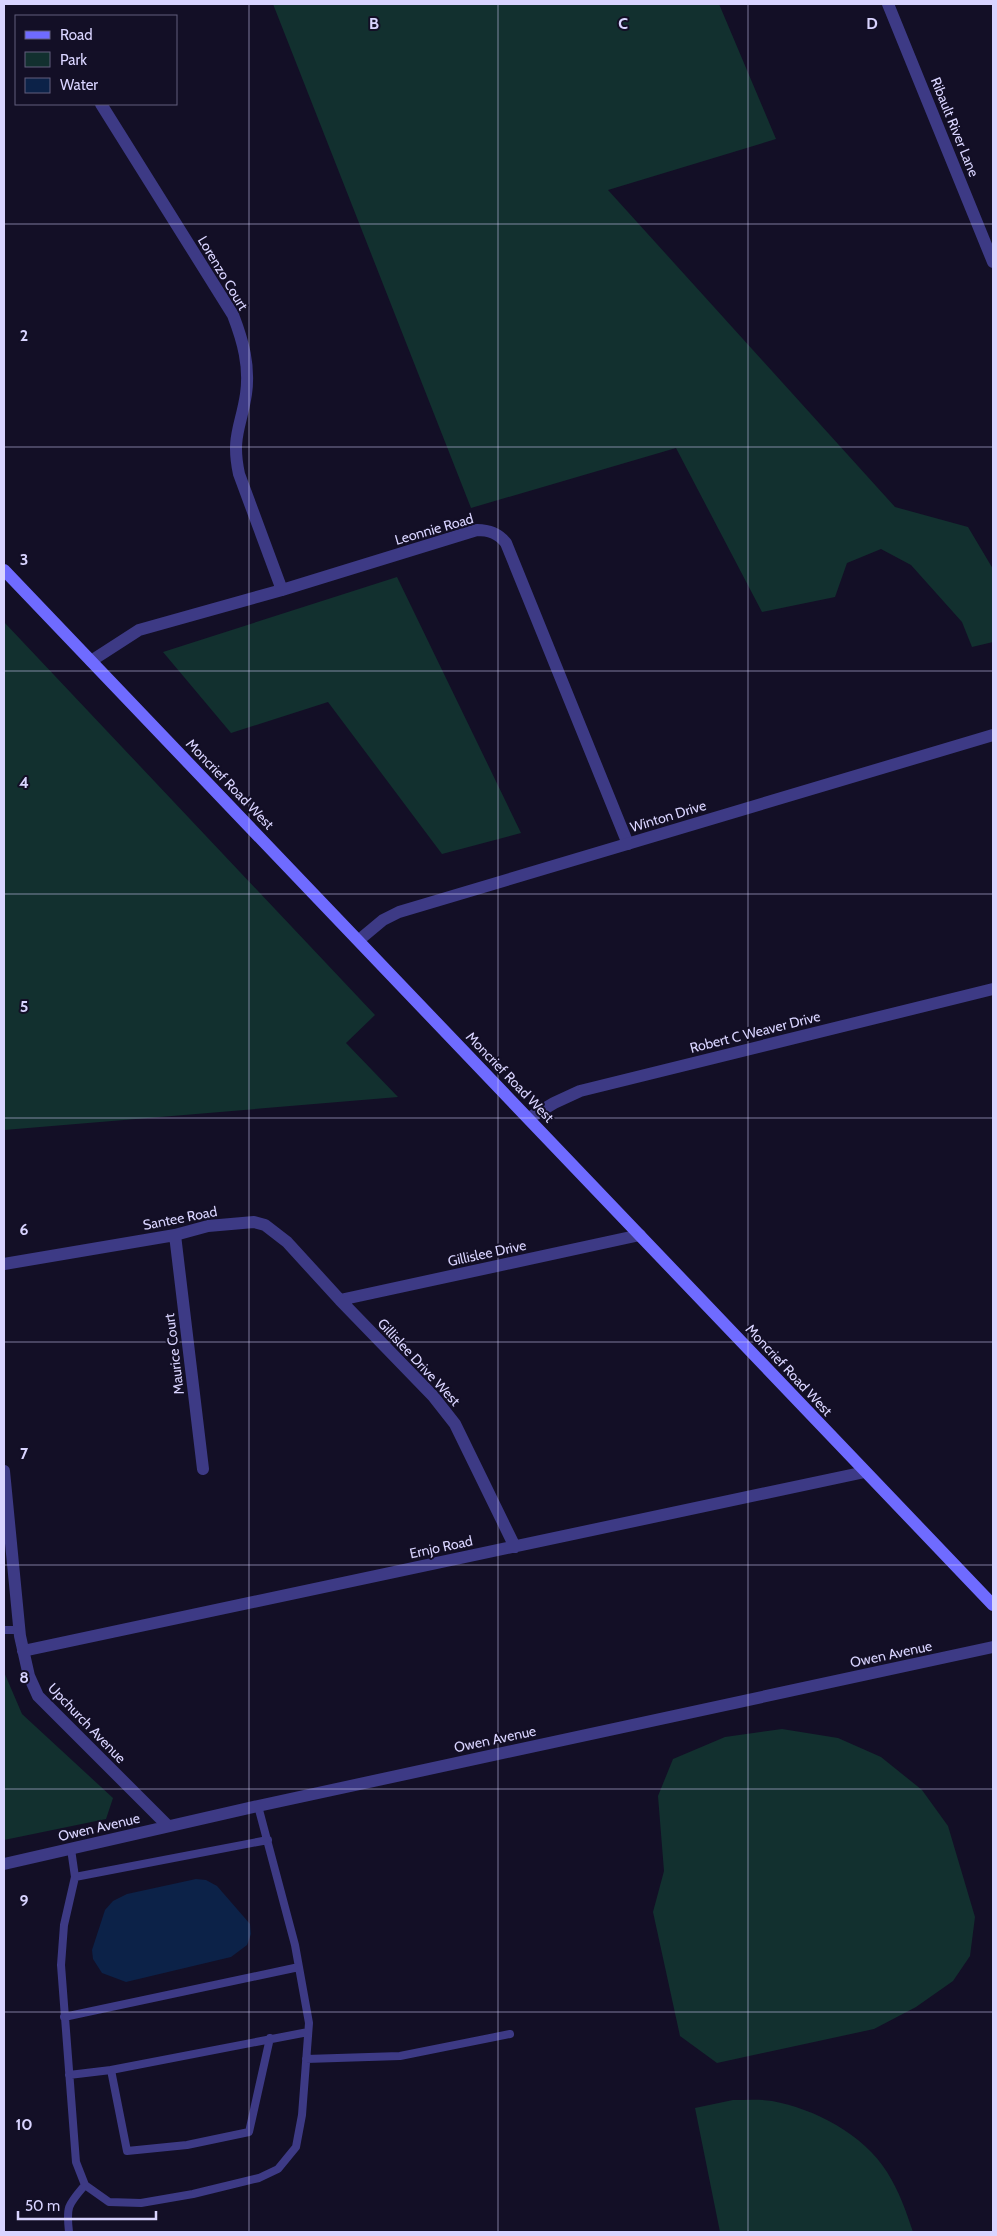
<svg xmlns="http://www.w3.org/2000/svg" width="997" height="2236" viewBox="0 0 997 2236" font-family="Cabin,sans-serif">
<rect width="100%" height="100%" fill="#130f26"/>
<!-- green -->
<path fill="#12302f" d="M273,4h446l57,135 -168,51 287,317 73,20 25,42v73l-21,5 -10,-25 -51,-57 -30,-16 -34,14 -12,34 -73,15 -86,-164 -205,60z
M397,577l124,256 -79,21 -114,-152 -97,31 -68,-81z
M4,622l371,393 -29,28 52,54 -394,33z
M4,1672l18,42 91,84 -7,21 -102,21z
M782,1729l56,9 43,19 41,33 26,36 27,91 -5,39 -17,25 -37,26 -42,22 -157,34 -37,-27 -27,-124 11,-41 -6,-75 15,-37 52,-22z
M733,2100c12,0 26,-1 39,1 43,8 91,33 115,71 12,19 19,39 26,60h-193l-25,-124z"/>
<!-- water -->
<path fill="#0c2248" d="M196,1879l10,1 11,6 33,38 1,10 -4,11 -16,12 -105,25 -24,-9 -9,-14 -1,-9 13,-40 8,-9 14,-7z"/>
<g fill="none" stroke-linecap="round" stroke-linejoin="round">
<!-- service -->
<path stroke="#3d3a85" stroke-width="8" d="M4,1630h16
M71,1849l4,28 -11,48 -3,40 15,197 9,23 24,17 32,1 52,-9 66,-16 19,-9 18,-22 6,-32 7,-92 -14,-78 -37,-139
M75,1877l193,-37
M64,2017l235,-50
M270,2038l-21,94 -62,13 -60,6 -16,-81 197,-38
M306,2059l94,-3 110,-22
M69,2075l42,-5
M69,2232c-3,-26 -1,-27 16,-47"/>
<!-- minor -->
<path stroke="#3d3a85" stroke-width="12" d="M888,4l105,258
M101,104l132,211c10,26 17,51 13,79 -5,33 -15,43 -7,80l43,116
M91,661l48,-31 143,-40 195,-60c12,0 21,3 29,13l122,301
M529,1118l25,-15 26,-12 413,-102
M175,1235l28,234
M4,1264l171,-29 33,-9 46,-4 11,3 22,17 53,58 93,96 22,28 60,123
M340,1300l300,-65
M4,1471l16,165 9,40 9,20 130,130
M23,1651l842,-179
M4,1864l254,-58 735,-159"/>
<!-- tertiary -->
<path stroke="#3d3a85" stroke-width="12" d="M359,940l24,-20 16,-8 594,-177"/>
<!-- secondary -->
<path stroke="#6f6bff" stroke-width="12" d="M4,570l989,1035"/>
</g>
<!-- grid -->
<path fill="none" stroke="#d9d4ff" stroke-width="1" stroke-opacity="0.55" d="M249,4v2228M498,4v2228M748,4v2228M4,224h989M4,447h989M4,671h989M4,894h989M4,1118h989M4,1342h989M4,1565h989M4,1789h989M4,2012h989"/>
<g text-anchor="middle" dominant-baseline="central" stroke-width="4" stroke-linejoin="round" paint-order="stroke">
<!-- street labels -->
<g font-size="14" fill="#d9d4ff" stroke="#130f26">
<text transform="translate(955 127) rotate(68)">Ribault River Lane</text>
<text transform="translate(223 273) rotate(59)">Lorenzo Court</text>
<text transform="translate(434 529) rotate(-16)">Leonnie Road</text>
<text transform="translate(230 784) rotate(46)">Moncrief Road West</text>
<text transform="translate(668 816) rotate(-17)">Winton Drive</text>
<text transform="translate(755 1032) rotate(-14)">Robert C Weaver Drive</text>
<text transform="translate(510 1077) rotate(46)">Moncrief Road West</text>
<text transform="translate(180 1218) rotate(-11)">Santee Road</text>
<text transform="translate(487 1253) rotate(-12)">Gillislee Drive</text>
<text transform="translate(174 1354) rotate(-97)">Maurice Court</text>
<text transform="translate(419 1362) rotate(47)">Gillislee Drive West</text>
<text transform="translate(789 1370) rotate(47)">Moncrief Road West</text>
<text transform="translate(441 1547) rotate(-12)">Ernjo Road</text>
<text transform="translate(891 1654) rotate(-12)">Owen Avenue</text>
<text transform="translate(87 1723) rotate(46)">Upchurch Avenue</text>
<text transform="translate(495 1739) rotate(-12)">Owen Avenue</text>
<text transform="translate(99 1827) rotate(-13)">Owen Avenue</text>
</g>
</g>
<g font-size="16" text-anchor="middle" font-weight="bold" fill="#d9d4ff" stroke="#130f26" stroke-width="4" stroke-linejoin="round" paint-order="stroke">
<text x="374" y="29">B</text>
<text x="623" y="29">C</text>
<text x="872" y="29">D</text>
<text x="24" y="341">2</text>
<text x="24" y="565">3</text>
<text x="24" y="788">4</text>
<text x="24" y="1012">5</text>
<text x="24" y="1235">6</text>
<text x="24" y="1459">7</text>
<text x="24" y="1683">8</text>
<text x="24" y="1906">9</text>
<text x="24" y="2130">10</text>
</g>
<!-- border -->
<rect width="997" height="2236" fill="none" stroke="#d9d4ff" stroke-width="10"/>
<!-- legend -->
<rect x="15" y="15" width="162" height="90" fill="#130f26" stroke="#625e7d"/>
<rect x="25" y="31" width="25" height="8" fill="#6f6bff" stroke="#625e7d"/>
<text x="60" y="40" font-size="15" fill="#d9d4ff">Road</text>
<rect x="25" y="52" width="25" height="15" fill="#12302f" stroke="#625e7d"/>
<text x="60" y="65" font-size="15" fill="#d9d4ff">Park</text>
<rect x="25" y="78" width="25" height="15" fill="#0c2248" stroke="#625e7d"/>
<text x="60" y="90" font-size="15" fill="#d9d4ff">Water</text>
<!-- scale -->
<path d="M18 2211v8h138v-8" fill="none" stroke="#d9d4ff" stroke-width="2.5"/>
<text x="25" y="2211" font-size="15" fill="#d9d4ff" stroke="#130f26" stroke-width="4" paint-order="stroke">50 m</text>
</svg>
